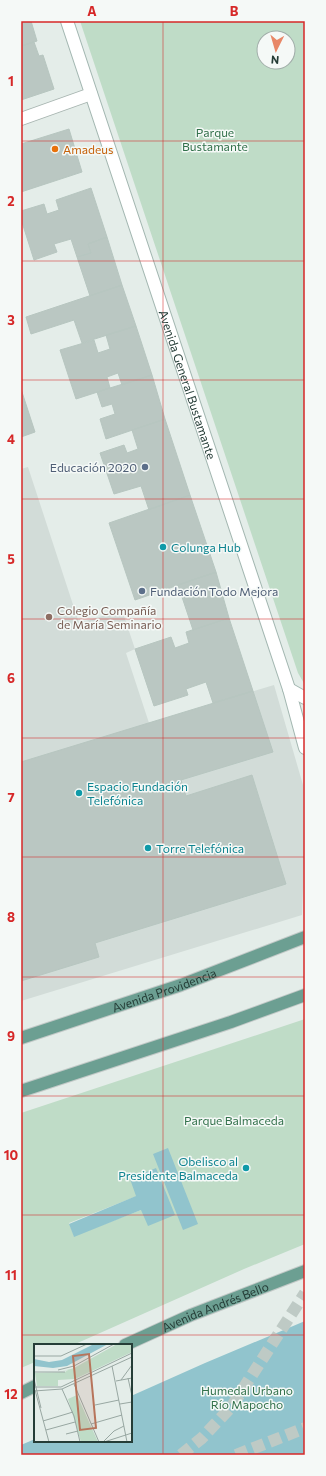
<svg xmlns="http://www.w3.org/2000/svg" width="326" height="1476" viewBox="0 0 326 1476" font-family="Commissioner,sans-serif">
<rect width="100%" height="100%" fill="#e4ede9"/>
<!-- built -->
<path fill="#d2dcd8" d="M28,467l51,156 43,-13 13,39 -9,4 23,70 125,-38 29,100 1,77 -2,53 -281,86v-532z"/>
<!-- green -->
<path fill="#bfdcc7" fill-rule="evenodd" d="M80,21h225v664l-7,-12zM264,38h24v24h-24z
M305,1019v225l-61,25 -171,76h-38v17l-14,6v-255zM137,1196l4,14 -67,26 -5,-13z"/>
<!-- water -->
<path fill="#91c4cd" d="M168,1148l30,76 -15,6 -30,-76z
M156,1168l19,47 -27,11 -7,-16 -67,27 -5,-13 67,-28 -6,-17z
M305,1321v134h-284v-10l14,-6v2h96v-45l74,-33z"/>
<!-- building -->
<path fill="#bac7c2" stroke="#b7c6c0" d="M21,21h10l6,20 -16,5z
M34,42l5,14 4,-1 11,34 -33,11v-54z
M69,129l13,43 -61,20v-48z
M91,188l16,49 -19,7 3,9 -14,4 -6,-18 -17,5 3,8 -23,8 -13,-41v-8l23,-7 3,10 12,-4 -3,-10z
M107,237l15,48 -32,11 -13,-39 14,-4 -3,-9z
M122,285l14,41 -54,17 -8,-23 -43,14 -5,-17z
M136,326l16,49 -30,10 -4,-12 -11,4 3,11 -34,11 -16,-49 34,-10 4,13 12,-4 -4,-14z
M152,375l13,44 -59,20 -6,-20 15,-5 -3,-10 -10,3 -5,-15z
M21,389l14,43 -14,5z
M165,419l25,76 -41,15 -8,-24 -27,8 -14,-41 24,-8 3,8 11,-4 -6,-19z
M190,495l26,77 -81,28 -26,-77z
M216,572l13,46 -36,12 -15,-45z
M229,618l24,73 -40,12 -7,-21 -20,7 2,6 -34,11 -19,-57 36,-12 4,11 14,-5 -3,-11z
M253,691l20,61 -92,28 5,16 66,-21 34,109 -191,59 4,14 -78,24v-219z"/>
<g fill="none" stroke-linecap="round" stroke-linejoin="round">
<!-- highway-tunnel -->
<path stroke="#becac5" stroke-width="12" stroke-dasharray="12 6" stroke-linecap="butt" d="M181,1455l21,-17 30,-32 73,-113
M236,1455l69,-27"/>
<defs>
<path id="street" d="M21,119l70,-25"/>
<g id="secondary">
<path id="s1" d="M67,21l222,668 16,59"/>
<path d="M289,689l16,9"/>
</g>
<g id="primary">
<path id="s2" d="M21,1038l160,-53 124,-48"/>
<path d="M21,1091l210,-69 74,-27"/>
<path id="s3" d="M125,1345l66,-30 114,-44"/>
<path d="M21,1393l14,-7"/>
</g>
</defs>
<!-- street casing -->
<use href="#street" stroke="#a7b5b0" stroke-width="14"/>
<!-- secondary casing -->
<use href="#secondary" stroke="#a3b7b1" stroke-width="14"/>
<!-- primary casing -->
<use href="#primary" stroke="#c2c9c7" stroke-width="14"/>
<!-- street -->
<use href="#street" stroke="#fff" stroke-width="12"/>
<!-- secondary -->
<use href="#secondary" stroke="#fff" stroke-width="12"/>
<!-- primary -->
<use href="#primary" stroke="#6c9f92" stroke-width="12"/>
</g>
<!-- grid -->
<path fill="none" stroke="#d62828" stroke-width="1" stroke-opacity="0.55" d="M163,21v1434M21,141h284M21,261h284M21,380h284M21,499h284M21,619h284M21,738h284M21,857h284M21,977h284M21,1096h284M21,1215h284M21,1335h284"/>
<!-- markers -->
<circle fill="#e8710a" stroke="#f5f9f7" stroke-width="1.5" cx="55" cy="149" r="4"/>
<g fill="#5c6f8a" stroke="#f5f9f7" stroke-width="1.5">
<circle cx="145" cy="467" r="4"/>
<circle cx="142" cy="591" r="4"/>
</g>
<g fill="#0f9aa8" stroke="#f5f9f7" stroke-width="1.5">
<circle cx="163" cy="547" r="4"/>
<circle cx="79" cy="793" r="4"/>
<circle cx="148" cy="848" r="4"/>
<circle cx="246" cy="1168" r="4"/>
</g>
<circle fill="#8d6e63" stroke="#f5f9f7" stroke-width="1.5" cx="49" cy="617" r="4"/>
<g text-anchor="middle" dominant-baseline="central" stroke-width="3" stroke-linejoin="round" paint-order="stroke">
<!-- park labels -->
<g font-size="12" fill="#32714b" stroke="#f5f9f7">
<text x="215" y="132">Parque<tspan x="215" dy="14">Bustamante</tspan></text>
<text x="234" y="1120">Parque Balmaceda</text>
<text x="247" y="1390">Humedal Urbano<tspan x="247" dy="14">Río Mapocho</tspan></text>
</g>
<!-- food labels -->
<g font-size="12" fill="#c56008" stroke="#f5f9f7" text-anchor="start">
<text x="63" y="149">Amadeus</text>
</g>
<!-- street labels -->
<g font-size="12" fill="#253d37" stroke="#f5f9f7">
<text stroke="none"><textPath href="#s1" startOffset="383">Avenida General Bustamante</textPath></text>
<text stroke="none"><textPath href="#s2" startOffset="151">Avenida Providencia</textPath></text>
<text stroke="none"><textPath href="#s3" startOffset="98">Avenida Andrés Bello</textPath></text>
</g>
<!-- service labels -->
<g font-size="12" fill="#4e5e75" stroke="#f5f9f7" text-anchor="end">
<text x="137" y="467">Educación 2020</text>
<text x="150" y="591" text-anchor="start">Fundación Todo Mejora</text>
</g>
<!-- culture labels -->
<g font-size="12" fill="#0d838f" stroke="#f5f9f7" text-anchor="start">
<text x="171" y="547">Colunga Hub</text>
<text x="87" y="786">Espacio Fundación<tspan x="87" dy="14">Telefónica</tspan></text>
<text x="156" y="848">Torre Telefónica</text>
<text x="238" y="1161" text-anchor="end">Obelisco al<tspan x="238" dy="14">Presidente Balmaceda</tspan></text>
</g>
<!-- education labels -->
<g font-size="12" fill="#785e54" stroke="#f5f9f7" text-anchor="start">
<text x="57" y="610">Colegio Compañía<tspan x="57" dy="14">de María Seminario</tspan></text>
</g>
</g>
<!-- overview -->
<g transform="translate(34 1344)">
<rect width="98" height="98" fill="#e4ede9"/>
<path d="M83,0h15v8l-57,27 -17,1v6h-21l-2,-13 30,-1 3,-2 -9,2 15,-4zM43,51l21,47h-17l-13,-43z" fill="#bfdcc7"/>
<path d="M60,0h14l-41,22 -14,2 -19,-2v-7l15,3 13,-2z" fill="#91c4cd"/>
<path fill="none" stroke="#98a7a2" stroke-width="1" d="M0,12h27l26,-12M78,22l15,76M24,26l16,-4 40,-22M0,28h31M94,34l4,18M0,35l7,29M87,36l11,-15M82,37l16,-3M40,40l25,58M0,43h27l71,-34M28,45l12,27 6,26M1,46l14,52M0,47l28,-2 70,-32M86,60l12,-2M61,61l24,-5M9,77l30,-9M57,80l31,-9M12,86l29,-8M32,90l12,-3M69,98l11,-11 10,-5M70,98l28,-9"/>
<path fill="#b7745b" fill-opacity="0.15" stroke="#b7745b" stroke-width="2" d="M55,10l7,74 -16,2 -7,-74z"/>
<rect width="98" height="98" fill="none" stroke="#253d37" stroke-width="2"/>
</g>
<!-- border -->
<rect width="326" height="1476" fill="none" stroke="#f5f9f7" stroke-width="44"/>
<!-- north arrow -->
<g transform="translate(276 50) rotate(185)"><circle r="19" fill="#f5f9f7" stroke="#a2aeaa"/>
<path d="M0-3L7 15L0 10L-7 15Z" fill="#e88767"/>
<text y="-6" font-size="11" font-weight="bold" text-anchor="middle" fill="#253d37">N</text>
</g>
<rect x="22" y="22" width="282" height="1432" fill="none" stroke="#d62828" stroke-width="1.5"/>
<g font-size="13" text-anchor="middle" font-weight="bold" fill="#d62828">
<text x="92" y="16">A</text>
<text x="234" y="16">B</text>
<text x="11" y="86">1</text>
<text x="11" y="206">2</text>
<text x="11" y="325">3</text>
<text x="11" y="444">4</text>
<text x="11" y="564">5</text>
<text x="11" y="683">6</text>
<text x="11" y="802">7</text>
<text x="11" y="922">8</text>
<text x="11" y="1041">9</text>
<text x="11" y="1160">10</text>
<text x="11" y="1280">11</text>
<text x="11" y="1399">12</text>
</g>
</svg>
